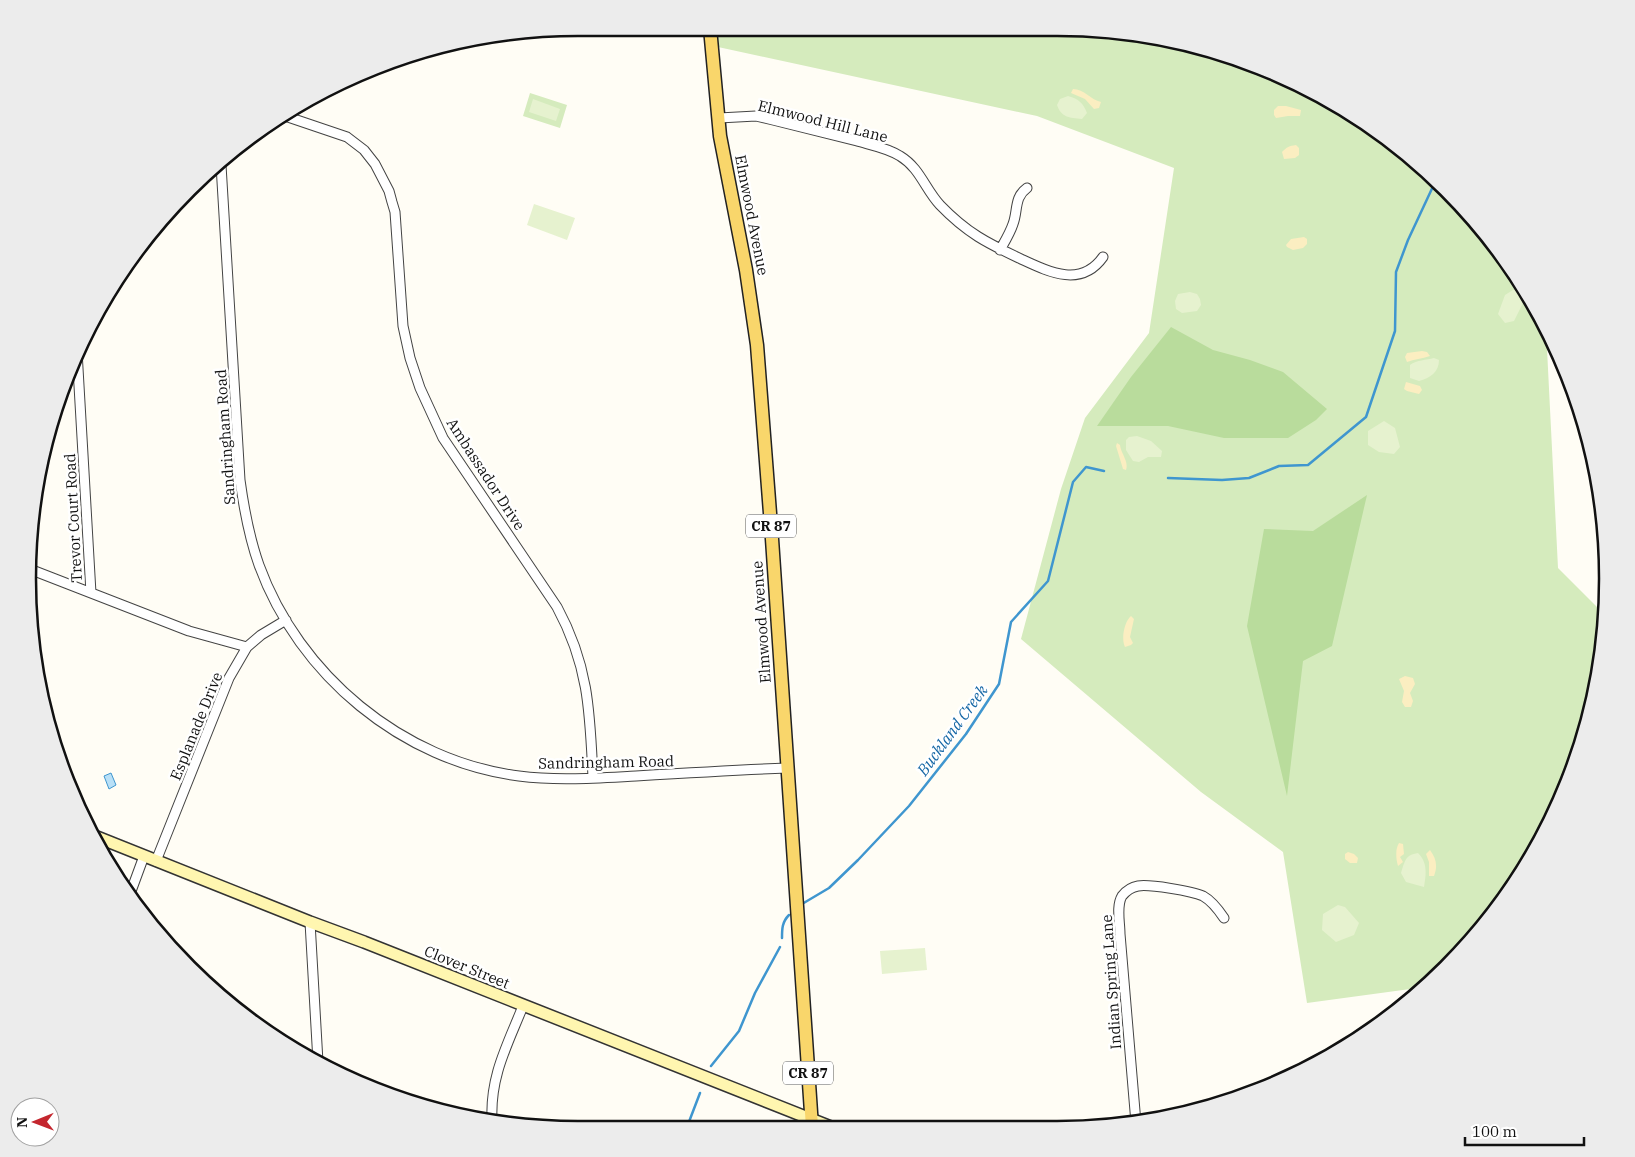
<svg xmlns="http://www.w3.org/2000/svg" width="1635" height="1157" viewBox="0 0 1635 1157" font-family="'IBM Plex Serif',serif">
<rect width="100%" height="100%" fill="#fffdf5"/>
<!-- green -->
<path fill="#d5ebbd" d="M716,28h341l107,10 103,31 65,32 88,63 51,51 63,88 12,26 12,239 48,48 -17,105 -38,101 -58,92 -68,73 -118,16 -24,-151 -82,-60 -180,-153 40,-150 24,-71 64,-85 25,-165 -137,-52 -319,-69z
M530,93l37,12 -7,23 -37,-12z"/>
<!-- forest -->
<path fill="#b9dc9c" d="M1171,327l42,23 37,10 33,12 44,37 -11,11 -28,18h-64l-56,-12h-71l34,-49z
M1367,495l-35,151 -29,15 -16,135 -40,-170 17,-97 49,2z"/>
<!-- sand -->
<path fill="#fbeec1" d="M1073,89c11,0 18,11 28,13l-2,6 -5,1 -9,-10 -14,-6z
M1278,106h8l15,4 -1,6h-12l-12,2 -2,-3v-5z
M1296,145l3,3v7l-4,3 -11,1 -2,-7c5,-5 7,-6 14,-7z
M1304,237l3,2v5l-4,4 -10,2 -6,-3 -1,-2 5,-6z
M1422,351l5,1 3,4c-8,3 -16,3 -23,6l-2,-5 2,-4z
M1406,382l14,4 2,4 -3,4 -12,-3 -3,-2z
M1117,443l3,2c1,9 9,16 6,25l-3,-1 -7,-23z
M1131,616l3,3 -4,18 3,6 -2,2 -6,2c-4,-8 -1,-25 6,-31z
M1405,676l8,2 2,6 -5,9 3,8 -2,6h-6l-3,-5 2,-11 -5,-12z
M1399,843l4,1 1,10 -4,3 3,5 -5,4c-2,-7 -3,-17 1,-23z
M1430,850c6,8 8,16 4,26h-5v-14l-3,-8z
M1348,852l6,2 4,4 -1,5h-7l-5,-4v-5z"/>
<!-- pitch -->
<path fill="#e6f2cf" d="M1068,96c11,3 15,7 19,17l-5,6c-13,-1 -21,-2 -25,-14l3,-6z
M533,99l27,10 -4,12 -27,-9z
M534,204l41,14 -8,22 -40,-15z
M1513,290h11l1,9 -11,22 -9,2 -7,-9 7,-19z
M1190,292l7,2 3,5 1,6 -4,6 -15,2 -6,-4 -1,-8 3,-7z
M1434,358l5,2c0,12 -9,18 -20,21l-9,-3v-13c7,-5 16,-5 24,-7z
M1384,421l11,7 5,19 -6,7 -15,-2 -11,-7v-14z
M1137,436l14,5 11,10 -1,6h-13l-9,5 -6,-1 -7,-11v-10l3,-3z
M1418,853c10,10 8,21 6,34l-18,-5 -5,-9c4,-12 4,-18 17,-20z
M1338,905l7,2 14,16 -5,12 -18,7 -14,-12 1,-16z
M925,948l2,22 -45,4 -2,-23z"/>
<!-- water -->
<path fill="#b9e0f7" stroke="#3f96cf" d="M111,773l5,12 -7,4 -5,-13z"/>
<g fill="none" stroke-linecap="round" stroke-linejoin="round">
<!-- stream -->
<path stroke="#3f96cf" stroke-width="2.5" d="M1168,478l54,2 27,-2 30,-12 29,-1 58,-48 29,-86 1,-59 12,-32 28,-60
M802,904l27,-16 29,-28 51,-54 57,-72 33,-50 12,-62 37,-41 25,-99 13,-15 18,4
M782,938c0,-9 0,-16 7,-23
M711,1066l28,-35 16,-38 25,-46
M687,1127l13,-34"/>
<defs>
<path id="minor" d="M282,115l65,22 17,13 11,14 14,27 3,11 3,10 8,114 7,32 10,30 23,50 114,169c32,59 33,106 36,171
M719,118l37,-2 17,4c28,7 56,14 84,21 14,4 31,7 43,15 20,12 25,33 40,49 27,28 47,38 81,54 28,13 60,29 82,-2
M221,165l19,315c4,29 9,57 19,85 40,110 143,196 260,211 38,5 78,2 117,0 50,-3 101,-6 151,-8
M1000,250c5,-9 10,-17 13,-26 5,-13 1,-27 14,-36
M77,351l14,242
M32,570l157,61 58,16
M156,861l73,-183 18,-31 14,-12 25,-15
M130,894l14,-38
M310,922l8,140
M1288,1078l6,-5 10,-3
M492,1120c-2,-44 15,-74 31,-114
M1136,1123l-16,-189c0,-12 -4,-28 2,-38 4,-5 10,-9 16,-10 11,-2 54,5 65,10 9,5 15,13 21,22"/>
<path id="secondary" d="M92,835l218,87 54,20 467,185"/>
<path id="primary" d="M710,28l10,108 26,134 11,75 15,194 40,588"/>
</defs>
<!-- minor casing -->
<use href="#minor" stroke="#444" stroke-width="11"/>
<!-- secondary casing -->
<use href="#secondary" stroke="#333" stroke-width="14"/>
<!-- primary casing -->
<use href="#primary" stroke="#222" stroke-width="15"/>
<!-- minor -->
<use href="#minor" stroke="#fff" stroke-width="9"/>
<!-- secondary -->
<use href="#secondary" stroke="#fff6b0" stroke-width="11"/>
<!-- primary -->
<use href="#primary" stroke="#f9d66b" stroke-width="12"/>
</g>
<g text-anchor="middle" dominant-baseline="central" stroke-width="5" stroke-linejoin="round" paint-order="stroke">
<!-- shield labels -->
<g fill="#fff" stroke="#585858" stroke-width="1">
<rect x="746" y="514.5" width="50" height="23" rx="4"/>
<rect x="783" y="1061.5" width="50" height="23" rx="4"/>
</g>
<g font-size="14" font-weight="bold" fill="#111">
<text x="771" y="526">CR 87</text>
<text x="808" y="1073">CR 87</text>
</g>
<!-- street labels -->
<g font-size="15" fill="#111" stroke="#fff">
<text transform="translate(823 121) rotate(14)">Elmwood Hill Lane</text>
<text transform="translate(752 215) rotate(79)">Elmwood Avenue</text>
<text transform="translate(225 437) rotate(-94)">Sandringham Road</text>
<text transform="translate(486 474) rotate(57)">Ambassador Drive</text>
<text transform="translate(73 518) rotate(-93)">Trevor Court Road</text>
<text transform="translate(761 622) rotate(-94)">Elmwood Avenue</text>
<text transform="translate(196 726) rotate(-68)">Esplanade Drive</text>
<text transform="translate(606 762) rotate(-1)">Sandringham Road</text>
<text transform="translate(467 967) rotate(22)">Clover Street</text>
<text transform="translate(1111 982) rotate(-94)">Indian Spring Lane</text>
</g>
<!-- water labels -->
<g font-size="16" font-style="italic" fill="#1768a6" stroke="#fff">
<text transform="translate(952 730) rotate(-54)">Buckland Creek</text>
</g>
</g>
<!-- crop -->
<path d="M0 0H1635V1157H0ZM578 36H1057A542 542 0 0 1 1599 578V579A542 542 0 0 1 1057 1121H578A542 542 0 0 1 36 579V578A542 542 0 0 1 578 36Z" fill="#ececec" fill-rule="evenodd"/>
<path fill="none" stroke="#111" stroke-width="2.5" d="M578 36H1057A542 542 0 0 1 1599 578V579A542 542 0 0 1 1057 1121H578A542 542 0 0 1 36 579V578A542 542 0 0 1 578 36Z"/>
<!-- north arrow -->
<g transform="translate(35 1122) rotate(269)"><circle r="24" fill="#ffffff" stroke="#a0a0a0"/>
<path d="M0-4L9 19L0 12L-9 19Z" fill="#c4262e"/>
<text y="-8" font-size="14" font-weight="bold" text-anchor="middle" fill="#111111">N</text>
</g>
<!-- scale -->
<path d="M1465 1137v8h119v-8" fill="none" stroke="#111111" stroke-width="2.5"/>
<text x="1472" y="1137" font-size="15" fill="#111111" stroke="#ffffff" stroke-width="4" paint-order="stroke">100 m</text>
</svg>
